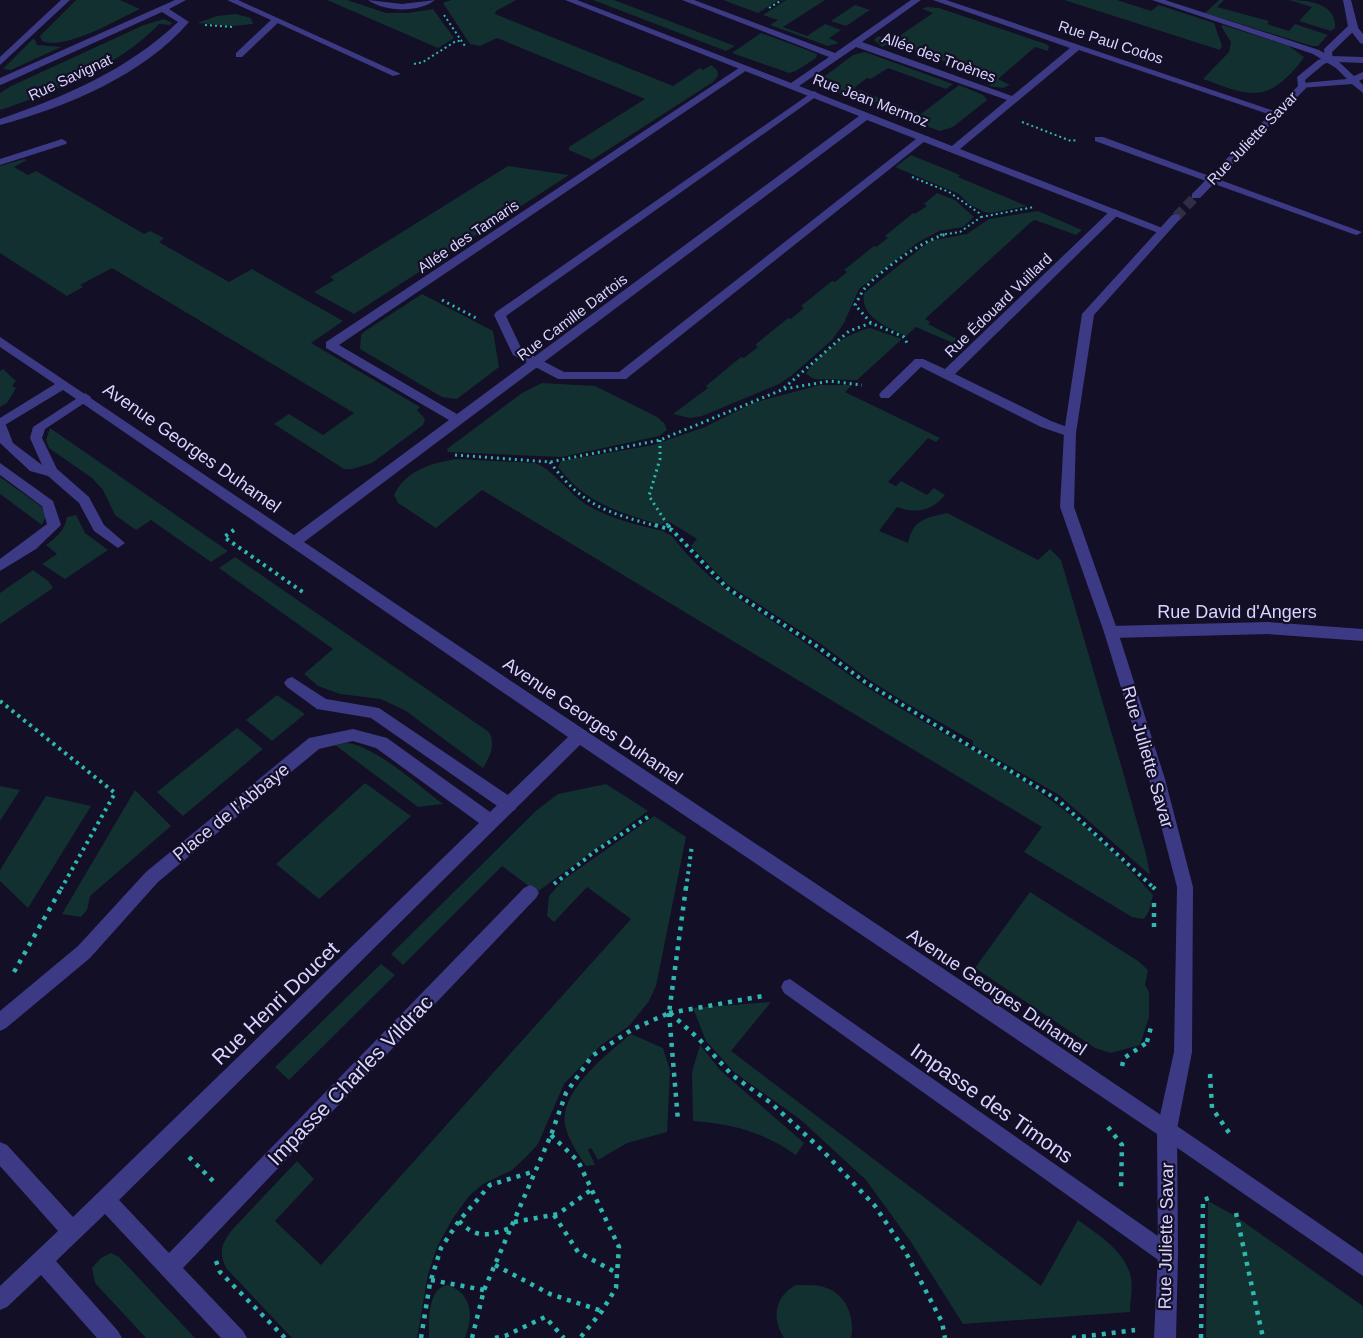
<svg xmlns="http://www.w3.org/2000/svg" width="1363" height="1338" viewBox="0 0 1363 1338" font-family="Arial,sans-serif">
<rect width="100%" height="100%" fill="#130f26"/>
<!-- green -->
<path fill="#12302f" d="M76,0h44l20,9c-22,10 -75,42 -98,32l-2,-5z
M327,0h20l39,13h22l25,-4 21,29 -16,10z
M451,0h65l-20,11 -1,3 178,72 27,-18 3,2 8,-5 6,5 1,6 -5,6 -121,78 -23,-10v-3l76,-48 -148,-61 -17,8 -10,-2 -27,-41z
M593,0h21l121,46 -9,5z
M723,0h56l-21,13z
M786,0h39l-42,27 24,9 18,-12 16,6 -12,8 10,5 -11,3 -58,-21 8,-5 -15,-5z
M1064,0h53l34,11 8,-6 55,18 8,23 -2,4z
M1219,0h5l-7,7 52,14 -2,3 22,7 6,-7 33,11 -10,11h-6l-107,-33z
M1289,0c18,0 48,3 46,28l-4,3 -32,-10 13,-14z
M855,5l15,5 -24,16 -15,-5z
M927,7l12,1 107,36 3,2 -1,5 -13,-4 -37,32 12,6 -7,3 -14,-2 6,-6 -104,-38 -9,5 -8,-7 4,-4 14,5 41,-28 -11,-4z
M236,14l15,4 2,6 -22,2 -34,-3 20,-7z
M164,19l8,4 -2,2 -11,-1c-38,41 -107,69 -159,86v-17l11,-7 133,-61z
M1223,25l66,21 15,11c-5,8 -11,14 -18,21 -27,27 -53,11 -83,1l26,-27 2,-10 -10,-16z
M761,33l49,18 7,3 -1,4 -20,13 -7,2 -57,-20z
M34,38l3,7 24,2 -50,23 -8,-1z
M865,52l88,32 -7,5 -58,-21 -17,11 -4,-1 -13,10 67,26 38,-29 24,10 4,5 -34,27 -13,4 -56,-20 4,-4 -12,-5 -5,4 -50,-20v-7l32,-24z
M911,155l49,20 -2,2 69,29 -36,7 -7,-1 -15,-8 -10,-10 -64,-27z
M24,159l3,1 -13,7 14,8 8,-4 108,63 6,-3 14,7 -5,4 70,40 23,-13 91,52 -32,22 109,64 -3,3 8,9 -2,6 -51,38 -20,6h-8l-70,-45 15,-10 34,21 31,-22 -242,-145 -32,17 3,2 -16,9 -67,-43v-87z
M508,166l61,9 -215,139 -40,-22 20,-12 -4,-3z
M937,193l18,7 19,17 -11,10 -24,4 -22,12 -58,46 -15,34 -12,17 -41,36 -12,8 -77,32 -12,2 -17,-4 35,-26 -2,-2 35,-29 3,1 14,-11 -3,-2 33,-27 3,1 13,-11 -3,-2 31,-25 3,1 12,-10 -3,-2 30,-24 2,1 12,-9 -3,-2 28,-23 2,1 12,-8 -3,-2z
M1038,211l44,19 -6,5 -41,-15 -4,2 -106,97 5,3 -2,2 29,15 -4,4 -37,-16 -10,9c-18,-9 -46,-18 -42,-43l66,-52 37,-7 22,-15z
M422,294l71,37 6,36 -42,32 -15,-2 -82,-48 1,-14 4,-4z
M870,328l32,11 -45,41 -43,-1 -8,-5c11,-20 41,-41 64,-46z
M3,369l13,12 -4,5 4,2 -9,15 -7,4v-36z
M542,383l53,3 62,31 7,6 3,7 -8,6 -97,21 -114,-5 -1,-3 75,-56z
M820,385h32l-7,7 95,46 -4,4 -8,-4 -40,44 8,4 5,-5 26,14 7,-7 11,7c-13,16 -29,19 -48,12l-18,24 29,12c5,-23 17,-25 39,-30l91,47 12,-11 11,11 62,212 23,82 4,21 -91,-80 -86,-50v-4l-67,-38 -41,-26 -44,-33 -94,-60 -36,-38 6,-7 -29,-18 -7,4c-42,-13 -75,-21 -103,-58l3,-6 92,-16 52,-18 48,-24z
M50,428l178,123 -17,11 -60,-42 -15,10 -21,-15 -12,-25 -11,-12 -43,-30 -3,-8z
M457,459l78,4c16,5 33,29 49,40 23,15 53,22 79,28l9,5c35,47 79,70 126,102 26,18 51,38 78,55 66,42 139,76 199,126 29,23 54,49 78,76l-4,16 -5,8 -12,-2 -108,-65 18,-25 -560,-337 -46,38 -38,-25 -4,-8c12,-25 37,-32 63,-36z
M0,477l41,29 5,10 -4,9 -42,-31z
M76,515l9,18 23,17 -43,29 -23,-15 15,-10 -11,-9c10,-7 19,-15 21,-28z
M235,557l254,175c7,14 1,24 -6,36l-77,-57 -25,-12 -41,-5 -22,-8 -14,-12 29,-25 -114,-81z
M33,570l15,11 5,7 -53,36v-31z
M277,695l28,19 -33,27 -26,-21z
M237,728l26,21 -80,67 -26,-24z
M347,743c28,3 72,43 96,61l-25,3 -83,-62z
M365,783l46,33 -92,83 -43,-35z
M606,784l42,27 -111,81 -35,-26 -99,99 -12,-11 146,-144 21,-16z
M0,786l20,4 -20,31z
M135,790l36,36 -81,70 -3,14 -6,7 -19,-3z
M46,796l45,10 -63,102 -28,-27v-11z
M654,816l32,21 -30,149 -7,15 -20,25 -28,19 -37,39 -26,60 -12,13 -14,13 -29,14 -14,12 -16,22 -16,29 -9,27 -11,64h-125l-66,-70c-7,-15 -5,-23 5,-37l66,-70 17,18 -39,42 46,44 310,-346 -44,-32 -33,35 -7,-6 2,-20 14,-16z
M1030,892l108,69 10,9 -3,15 4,7v25l-9,28 -29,8 -16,-5 -120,-80z
M381,964l14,11 -106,105 -14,-13z
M771,1002l-40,49 310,235 37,-66c20,15 48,31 53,58 2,11 -1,23 -1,34l-167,12 -52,-82 -45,-62 -65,-60 -67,-48 -28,-31 -13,-33z
M631,1034l32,14 7,23 -3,61 -40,11 -29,17 -7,-12 -3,2 7,15 -9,1c-8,-12 -18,-27 -21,-41 -6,-34 43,-72 66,-91z
M700,1045l21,26 83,72 -8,12c-32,-23 -64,-31 -103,-34l-1,-49z
M1208,1201l27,15 128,90v32h-157z
M111,1253l8,4 76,81h-49l-51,-55 -3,-15 9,-10z
M447,1285c25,8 27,30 18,53h-36c0,-16 -2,-49 18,-53z
M796,1285c10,0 24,-1 33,4 19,8 26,31 22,49h-67c-13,-20 -9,-42 12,-53z"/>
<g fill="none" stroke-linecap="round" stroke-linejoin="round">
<!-- tertiary-tunnel -->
<path stroke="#312d47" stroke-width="10" stroke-dasharray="10 5" stroke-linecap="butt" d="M1176,217l20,-21"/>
<!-- path-far3 -->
<path stroke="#2fb8b0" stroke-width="2" stroke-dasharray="2 3" stroke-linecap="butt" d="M769,8l13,-8
M444,15l21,31
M205,25l28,2
M414,64l9,-2 33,-21h6
M1022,122l49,19 6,-1
M912,177l37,15 30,21 2,4 -21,15 -21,3
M981,217l53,-10"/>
<!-- path-far2 -->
<path stroke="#2fb8b0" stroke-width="3" stroke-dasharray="2 4" stroke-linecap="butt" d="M442,300l36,19
M871,323l-16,-18c3,-5 6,-12 10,-17 16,-18 60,-50 83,-54
M784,388l65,-57 22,-8 33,14 4,8
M660,440v19l-11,37 20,31
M455,455l95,7 110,-22 124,-51 46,-8 32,4
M550,462c33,45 59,51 110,65"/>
<!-- path-far1 -->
<path stroke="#2fb8b0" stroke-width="4" stroke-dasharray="3 4.5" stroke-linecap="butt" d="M655,525l17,5 55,58 91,59 47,35 193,118 97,89
M668,525l3,5
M234,530l-10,7 80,56
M0,701l115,92 -54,96
M554,884l40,-32 57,-37
M686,889l6,-44"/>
<!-- path -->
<path stroke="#2fb8b0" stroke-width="4.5" stroke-dasharray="4 6" stroke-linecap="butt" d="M1153,887l2,2
M1154,903v28
M14,972l48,-85
M669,1013l94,-17
M669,1013l9,108
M670,1013l29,26 33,36 39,28 52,48 52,55 30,45 37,71 3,16
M1147,1042l5,-19
M1122,1066l2,-8 24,-16
M1210,1074l2,34 20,29
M1108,1127l14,18 -1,42
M551,1135l27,26 41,86 -3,41 -14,23 -22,27
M189,1157l24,24
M1236,1213l27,125
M554,1215l24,37 39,21
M459,1221c17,18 29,15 51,7
M514,1222l44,-8 33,-24
M216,1261l4,11 65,66
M495,1265l55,29 52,17
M431,1280l53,10
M421,1338l9,-55 11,-35 18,-27 31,-36 45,-14
M472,1338l12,-48 67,-155 15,-42 26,-37 41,-27 36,-16 17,-126
M495,1338l10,-2 40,-19 19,21
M1072,1338l63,-8
M1201,1338l2,-138 9,-3"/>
<!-- service -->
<path fill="#3d3a85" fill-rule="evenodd" d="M273,18l8,2 -39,37h-6v-4z
M742,66l8,2 -411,277 123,72 2,3 -2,3h-8l-128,-75v-6z
M814,91l5,3 -2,2 -311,220 16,34 42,22h55l302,-237 9,2 -304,242h-68l-45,-24 -19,-40 2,-3z
M1095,137h8l259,95 -5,3 -4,-1 -258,-93z
M1115,209l5,3 -1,2 -164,160 96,47 24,9 1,3 -1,3 -5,1 -29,-10 -120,-60 -32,31h-8l-2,-3 2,-3 34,-33h8l22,10 166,-159z
M85,393l6,4 -2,3 -44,29 -3,9 15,31 32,28 15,28 21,18 -7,5 -24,-17 -15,-28 -31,-27 -18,-5 -30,-28v-22l6,4 7,18 29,22 -12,-27 3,-11z
M292,677l34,22 53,9 136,92 2,5 -2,5 -6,2 -6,-2 -132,-92 -54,-9 -30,-22 -3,-4 3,-4z"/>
<!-- minor -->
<path fill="#3d3a85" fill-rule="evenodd" d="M61,0h9l-70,65v-8z
M175,0h11l-17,9 20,13c-46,53 -122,85 -189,103v-6c66,-23 126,-48 178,-97l-16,-10 -159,72 -3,1v-7z
M227,0h11l163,74 -8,2z
M368,0l34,4 33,-4c-16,13 -50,12 -67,0z
M565,0h12l214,83 38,-26 -147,-57h12l141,53 76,-53h10l-59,42 150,54 58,-48 -137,-48h13l334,113 -9,2 -192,-65 -119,99 205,80v4l-4,1 -294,-114 -563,422c352,238 710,469 1059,712v22l-203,-140 -580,-391 -461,455 50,53 355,-365 6,-3 6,3 3,5 -3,5 -353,370 60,63 4,7h-26l-116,-124 -49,47 62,70 4,7h-25l-56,-63 -34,32 -7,3v-24l58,-55 -58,-65v-24l7,3 66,72 406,-394 -103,-75 -23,-7 -34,8 -161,133 -68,76 -84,70 -6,3v-20l78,-65 68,-74 163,-134 44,-9 34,9 103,74 78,-75 -505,-347 -63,38v-10l55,-34 -55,-37v-10l294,198 565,-419zM856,47l151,53 -55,46 -153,-60z
M1152,0h13l154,50 11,6 33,1v6l-24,-1 15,14 9,-4v7l-4,2 4,4v8l-11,-9 -52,4 -2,-2 5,-3 44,-4 -11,-11 -23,-14z
M1350,25h6l7,9v10l-3,-1 -12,-16z
M62,139l5,3 -1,2 -66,21v-6z
M0,463l53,38 8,24 -25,24 -36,22v-12l47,-35 -5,-18 -42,-31z
M1268,622l95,7v12l-95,-7 -157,4 -5,-2 -2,-4 2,-4 5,-2z
M790,979l385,269 3,7 -3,7 -7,3 -7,-3 -377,-269 -3,-6 3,-6z"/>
<!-- tertiary -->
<path fill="#3d3a85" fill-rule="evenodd" d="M1343,0h8l7,27 -26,25 1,9 -9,3 -19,16 1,8 -106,110h-8v-4l106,-108 -1,-9 21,-17 7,-2 -1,-9 24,-23z
M1176,214l4,1v4l-86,96 -18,118 -2,74 44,125 47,147 28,108 -1,165 -15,77 1,126 -2,83h-22l4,-83 -1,-126 17,-77 3,-165 -28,-108 -45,-147 -44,-125 4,-74 18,-119 90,-99z"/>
</g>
<g text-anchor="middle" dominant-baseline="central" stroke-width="4.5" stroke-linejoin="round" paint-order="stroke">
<!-- far-street labels -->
<g font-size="15" fill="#d9d4ff" stroke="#130f26">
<text transform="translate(1111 42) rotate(18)">Rue Paul Codos</text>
<text transform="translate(939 57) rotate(20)">Allée des Troènes</text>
<text transform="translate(70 77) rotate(-25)">Rue Savignat</text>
<text transform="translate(871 100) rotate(21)">Rue Jean Mermoz</text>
<text transform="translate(1252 138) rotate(-46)">Rue Juliette Savar</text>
<text transform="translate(468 236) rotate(-34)">Allée des Tamaris</text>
<text transform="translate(998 305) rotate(-44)">Rue Édouard Vuillard</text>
<text transform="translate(572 317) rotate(-37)">Rue Camille Dartois</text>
</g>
<!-- street labels -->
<g font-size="18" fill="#d9d4ff" stroke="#130f26">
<text transform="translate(192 448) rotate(35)">Avenue Georges Duhamel</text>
<text x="1237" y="612">Rue David d'Angers</text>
<text transform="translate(593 721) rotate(34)">Avenue Georges Duhamel</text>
<text transform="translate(1148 757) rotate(74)">Rue Juliette Savar</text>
<text transform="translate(231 812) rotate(-39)">Place de l'Abbaye</text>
<text transform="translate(997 992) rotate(34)">Avenue Georges Duhamel</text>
<text transform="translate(1166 1236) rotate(-89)">Rue Juliette Savar</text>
</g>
<!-- near-street labels -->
<g font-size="21" fill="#d9d4ff" stroke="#130f26">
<text transform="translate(275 1003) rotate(-44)">Rue Henri Doucet</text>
<text transform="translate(350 1080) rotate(-46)">Impasse Charles Vildrac</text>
<text transform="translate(992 1103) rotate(35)">Impasse des Timons</text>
</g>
</g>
</svg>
